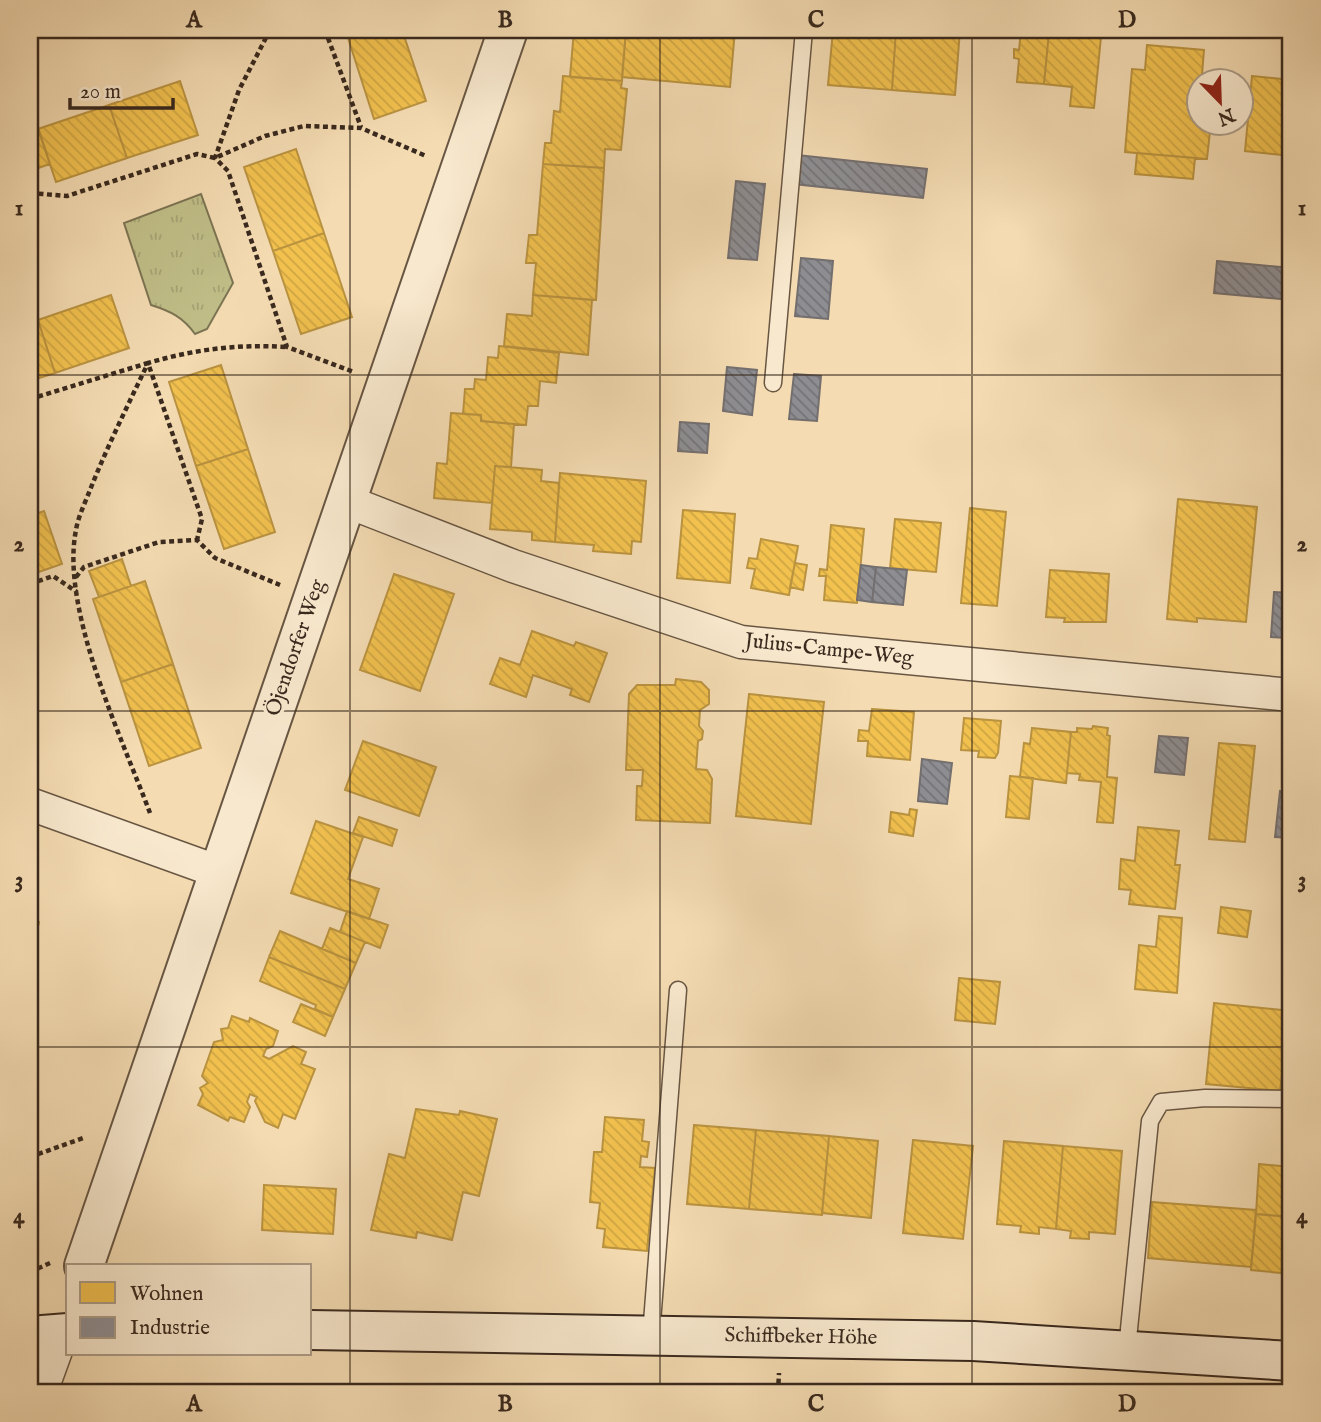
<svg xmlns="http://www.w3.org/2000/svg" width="1321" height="1422" viewBox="0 0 1321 1422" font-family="'IM FELL English',serif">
<defs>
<pattern id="park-tufts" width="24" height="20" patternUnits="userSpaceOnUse" patternTransform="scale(1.75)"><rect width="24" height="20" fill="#c0be88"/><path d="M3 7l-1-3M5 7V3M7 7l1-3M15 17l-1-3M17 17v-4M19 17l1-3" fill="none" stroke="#a6a375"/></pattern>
<pattern id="homes-back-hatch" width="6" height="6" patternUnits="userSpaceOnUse" patternTransform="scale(1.75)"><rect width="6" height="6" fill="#f2c14e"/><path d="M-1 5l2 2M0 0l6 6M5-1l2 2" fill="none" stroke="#d0a644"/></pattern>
<pattern id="industry-back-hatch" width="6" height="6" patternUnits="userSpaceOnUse" patternTransform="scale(1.75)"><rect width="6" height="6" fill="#8d8d92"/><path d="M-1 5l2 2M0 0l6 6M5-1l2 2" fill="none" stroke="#747377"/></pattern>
</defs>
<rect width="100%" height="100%" fill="#f4dbb2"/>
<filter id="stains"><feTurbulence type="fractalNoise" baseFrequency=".00286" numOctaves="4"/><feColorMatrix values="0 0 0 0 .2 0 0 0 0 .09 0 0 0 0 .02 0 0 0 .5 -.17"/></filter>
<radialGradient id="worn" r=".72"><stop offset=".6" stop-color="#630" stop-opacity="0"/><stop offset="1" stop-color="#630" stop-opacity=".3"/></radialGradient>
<!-- park -->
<path fill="url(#park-tufts)" stroke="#7c7453" stroke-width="2" d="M201,194l32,89 -26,46 -12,5c-12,-17 -25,-23 -44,-29l-27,-82z"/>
<!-- homes -->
<path fill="url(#homes-back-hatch)" stroke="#ba9340" stroke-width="2" d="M362,30h40l24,71 -52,18 -27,-84z
M574,30h52l-4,51 -52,-4z
M626,30h109l-5,57 -108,-10z
M833,30h63l-4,60 -64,-5z
M896,30h64l-5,65 -63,-5z
M1021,30l28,2 -5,52 -27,-2 2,-23 -5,-1v-9l5,1z
M1049,32l52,5 -7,71 -24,-2 2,-19 -28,-3z
M1147,45l57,5 -2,25 13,1 -1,4h-16v42h13l-4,37 -82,-7 7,-83 13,1z
M563,76l59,5 -1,7 6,1 -6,61 -16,-1 -1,19 -61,-4 2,-21h6l3,-32 6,1z
M1252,76l39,4v76l-46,-5z
M180,81l18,54 -71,23 -18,-53z
M109,105l18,53 -71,24 -18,-53z
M33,112l17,52 -20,7v-58z
M296,149l28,84 -51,18 -29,-84z
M1137,153l58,5 -2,21 -58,-5z
M543,164l61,4 -8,132 -63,-5 3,-32h-10l3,-28h8z
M324,233l28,84 -51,17 -28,-83z
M111,295l18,53 -74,25 -17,-53z
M533,295l59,5 -4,55 -84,-9 3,-32 25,2z
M38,320l17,53 -25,8v-59z
M499,346l60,7 -3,30 -16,-2 -2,25h-10l-2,19 -45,-4v-6l-18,-1 2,-25h9l1,-10 11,1 2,-23 10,1z
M221,365l27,84 -52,17 -27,-84z
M451,413l30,2v6l33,3 -3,43 -16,-1 -3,37 -58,-5 3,-35 10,1z
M248,449l27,83 -51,17 -28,-83z
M495,466l47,4 -1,11 18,2 -4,59 -23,-2v-8l-42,-3z
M560,473l86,8 -5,61 -9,-1 -1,13 -38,-3 1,-6 -39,-3z
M1178,499l79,8 -11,115 -49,-4v4l-30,-3z
M970,508l36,4 -9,94 -36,-3z
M683,510l52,4 -5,69 -53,-5z
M44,511l18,53 -32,11v-59z
M895,519l46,4 -5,49 -46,-4z
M831,525l33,4 -7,74 -33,-3 2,-24h-7l1,-7 7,1z
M761,539l37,7 -9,49 -38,-7 4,-19 -8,-1 2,-10 8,1z
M122,559l9,27 -32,11 -10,-26z
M795,563l12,2 -4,25 -13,-3z
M1050,570l59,4 -3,48h-42l1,-4 -19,-1z
M394,574l60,20 -34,97 -60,-21z
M145,581l28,83 -52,18 -28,-83z
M532,631l42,15 2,-4 31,11 -18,49 -19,-7 2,-6 -39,-14 -7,22 -36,-13 10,-26 20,7z
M173,664l28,84 -52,18 -28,-84z
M676,679l25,3 8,8v14l-9,6 -1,16 4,5 -1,8 -4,2 -2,28 11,1 5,9 -2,44 -74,-3 1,-34h5l1,-16h-17l3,-76 8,-9h38z
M749,694l75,8 -13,122 -75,-8z
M872,709l42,3 -4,48 -43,-4 1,-15h-10l1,-11 10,1z
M964,718l37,3 -3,32 -3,5 -17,-1 1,-6 -18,-1z
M1093,726l15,2 -1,7 3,1 -3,41 10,1 -4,45 -16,-1 4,-40 -22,-2 1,-6 -13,-1 4,-41h6v-4l15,1z
M1032,728l39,4 -5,51 -46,-6 4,-34 6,1z
M363,741l73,26 -17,49 -74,-26z
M1219,743l36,3 -10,96 -36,-3z
M1010,776l23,2 -4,41 -23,-2z
M910,809l7,1 -4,26 -24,-4 2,-20 18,3z
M359,817l38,13 -5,16 -39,-13z
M316,821l47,16 -15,42 31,10 -10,30 -78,-26z
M1138,827l41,4 -4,34h5l-5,44 -46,-5 2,-14 -12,-1 2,-30 14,2z
M1221,907l30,4 -4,26 -29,-4z
M347,911l41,14 -8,23 -40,-16z
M1159,916l23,2 -5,75 -42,-4 4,-44 17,2z
M30,920l9,2 -9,42z
M330,928l35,14 -9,21 -34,-14z
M280,931l76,32 -11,26 -76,-32z
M269,957l76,32 -12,28 -18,-8 1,-4 -56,-24z
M959,978l41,4 -5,42 -40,-4z
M1214,1003l77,8v56l-8,-1 -3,25 -74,-7z
M301,1004l32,13 -8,19 -32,-14z
M232,1016l17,6 1,-4 28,13 -5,15 -7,3 -3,7 6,3 24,-13 13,6 -5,12 14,5 -20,50 -12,-5 -5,14 -13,-6 -10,-21 2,-4 -7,-3 -3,8 3,5 -6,15 -14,-5 -2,4 -30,-16 5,-11 -3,-6 8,-5 -6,-7 12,-34 9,-2 -2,-11 7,-1z
M416,1109l43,6 1,-4 37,8 -18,77 -16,-4 -11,48 -35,-8 -1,6 -45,-8 18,-76 16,4z
M605,1117l39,3 -2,21 7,1 -2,15 -6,-1 -1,11 15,1 -8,83 -44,-4 2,-18 -8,-1 3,-25 -10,-1 4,-50h8z
M694,1125l62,5 -7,79 -62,-5z
M756,1130l73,6 -7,79 -73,-6z
M829,1136l49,5 -7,77 -49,-5z
M913,1140l60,6 -10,93 -60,-6z
M1004,1141l59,5 -7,83 -17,-2v7l-19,-2 1,-6 -24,-2z
M1063,1146l59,5 -7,83 -26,-2v7l-19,-1 1,-7 -15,-2z
M1259,1164l32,3v50l-35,-3z
M264,1185l72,4 -3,45 -71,-4z
M1152,1202l104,8 -5,57 -103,-9z
M1256,1214l35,3v57l-40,-4z"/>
<!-- industry -->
<path fill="url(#industry-back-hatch)" stroke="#746f6f" stroke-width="2" d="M797,155l130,14 -4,29 -129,-14z
M736,181l29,3 -8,76 -29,-2z
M801,258l32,3 -5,58 -33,-3z
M1217,261l74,7v32l-77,-7z
M727,367l30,3 -5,45 -29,-4z
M794,374l27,2 -4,45 -28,-2z
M680,422l29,2 -2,29 -29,-2z
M861,565l15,2 -4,35 -15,-2z
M876,567l31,3 -4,35 -31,-3z
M1274,592l16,1 -3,45 -16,-1z
M1159,736l29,2 -4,37 -29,-3z
M922,759l30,4 -5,41 -29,-3z
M1280,791l11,2v45l-16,-1z"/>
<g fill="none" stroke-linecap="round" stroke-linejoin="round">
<defs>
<path id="service" d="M773,383l31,-353
M651,1335l27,-345
M1127,1349l23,-228 11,-19 44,-4 86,1"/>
<path id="minor" d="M346,501l167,65 228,76 550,53
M30,804l189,68
M41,1392l21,-58"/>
<path id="tertiary" d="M84,1266l424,-1236"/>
<path id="secondary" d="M310,1330l663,11 318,20
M30,1336l38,-3"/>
</defs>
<!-- service casing -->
<use href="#service" stroke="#685643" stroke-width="19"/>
<!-- minor casing -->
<use href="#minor" stroke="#685643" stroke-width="35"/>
<!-- tertiary casing -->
<use href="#tertiary" stroke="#685643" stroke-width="42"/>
<!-- secondary casing -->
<use href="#secondary" stroke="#39291e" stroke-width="42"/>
<!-- path -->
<path stroke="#39291e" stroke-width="4.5" stroke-dasharray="5 3.5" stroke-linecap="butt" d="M270,30l-31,60 -24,68 13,13 59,176 67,25
M325,30l36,97
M30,193l37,3 130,-42 18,4 50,-22 39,-10 57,2 65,28
M30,399l118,-36 54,156 -5,21
M76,577l8,-10 75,-25 38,-2 18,18 65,27
M30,584l23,-8 24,16
M150,813c-28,-75 -90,-204 -74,-283 2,-13 9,-27 14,-40 17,-43 38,-85 58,-127 48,-14 90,-19 139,-16
M30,1157l56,-20
M30,1272l20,-9
M778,1392l1,-19"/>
<!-- service -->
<use href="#service" stroke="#f8e8cd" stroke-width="16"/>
<!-- minor -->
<use href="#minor" stroke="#f8e8cd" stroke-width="32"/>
<!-- tertiary -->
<use href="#tertiary" stroke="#f8e8cd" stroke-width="38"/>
<!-- secondary -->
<use href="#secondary" stroke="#f8e8cd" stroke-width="38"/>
</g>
<!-- grid -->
<path fill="none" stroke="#39291e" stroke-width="2" stroke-opacity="0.55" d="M350,30v1362M660,30v1362M972,30v1362M30,375h1261M30,711h1261M30,1047h1261"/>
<g text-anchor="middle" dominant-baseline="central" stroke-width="7" stroke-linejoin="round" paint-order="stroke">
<!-- street labels -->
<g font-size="21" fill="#39291e" stroke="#f8e8cd">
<text transform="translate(296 648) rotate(-71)">Öjendorfer Weg</text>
<text transform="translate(829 650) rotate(6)">Julius-Campe-Weg</text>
<text transform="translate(801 1337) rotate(1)">Schiffbeker Höhe</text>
</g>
</g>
<!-- margin -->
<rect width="1321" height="1422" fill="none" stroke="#f4dbb2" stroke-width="77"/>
<!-- legend -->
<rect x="66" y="1264" width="245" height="91" fill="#f8e8cd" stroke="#ac9c87" stroke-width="2"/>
<rect x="80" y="1282" width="35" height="21" fill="#f2c14e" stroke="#ac9c87" stroke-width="2"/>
<text x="130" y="1300" font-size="21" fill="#39291e">Wohnen</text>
<rect x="80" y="1317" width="35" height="21" fill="#8d8d92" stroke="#ac9c87" stroke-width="2"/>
<text x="130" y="1334" font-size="21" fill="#39291e">Industrie</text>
<!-- north arrow -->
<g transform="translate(1220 102) rotate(157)"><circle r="33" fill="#f8e8cd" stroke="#ac9c87" stroke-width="2"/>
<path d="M0-5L12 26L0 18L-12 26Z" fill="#8f2418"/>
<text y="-10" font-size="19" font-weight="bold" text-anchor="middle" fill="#39291e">N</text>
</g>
<!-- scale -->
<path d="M70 98v10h103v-10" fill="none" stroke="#39291e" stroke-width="3.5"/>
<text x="80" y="98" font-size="21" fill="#39291e" stroke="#f8e8cd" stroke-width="5" paint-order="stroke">20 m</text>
<rect x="38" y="38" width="1244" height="1346" fill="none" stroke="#39291e" stroke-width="2.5"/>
<g font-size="23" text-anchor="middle" font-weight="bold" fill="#39291e">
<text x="194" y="27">A</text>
<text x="505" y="27">B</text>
<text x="816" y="27">C</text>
<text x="1127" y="27">D</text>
<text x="19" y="215">1</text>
<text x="1302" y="215">1</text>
<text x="19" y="551">2</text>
<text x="1302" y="551">2</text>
<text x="19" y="887">3</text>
<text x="1302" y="887">3</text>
<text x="19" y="1223">4</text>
<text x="1302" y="1223">4</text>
<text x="194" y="1411">A</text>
<text x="505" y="1411">B</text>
<text x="816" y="1411">C</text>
<text x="1127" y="1411">D</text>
</g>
<rect width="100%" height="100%" filter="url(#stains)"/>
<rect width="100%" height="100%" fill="url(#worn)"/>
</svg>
